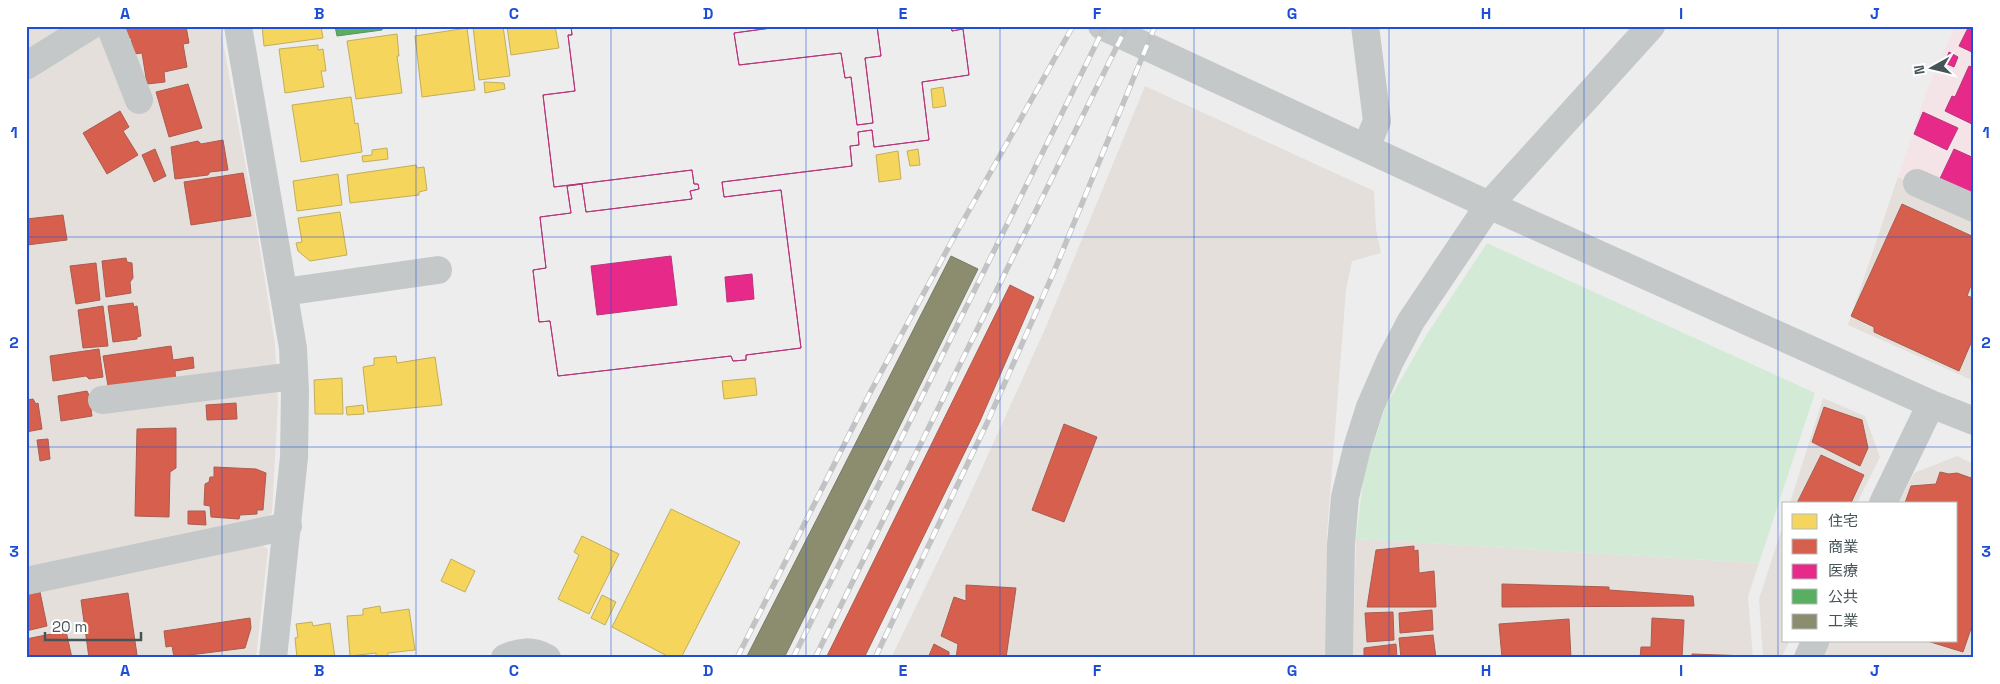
<svg xmlns="http://www.w3.org/2000/svg" width="2000" height="684" viewBox="0 0 2000 684" font-family="'Space Grotesk','Noto Sans JP',sans-serif">
<rect width="100%" height="100%" fill="#eeeded"/>
<!-- commercial -->
<path fill="#e4dfda" d="M26,26h54l-54,33z
M118,26h102l33,179 22,139 3,59 -6,110 -14,12 -232,51v-505z
M1145,86l229,105 2,38 5,24 -29,8 -6,29 -19,243 -1,125h-435l76,-157 78,-172z
M1898,177l76,33v171l-126,-56z
M1823,398l42,18 15,41 -23,46h-67z
M1957,456l17,8v180l-4,14h-146l8,-18h124v-137h-57l15,-30z
M1784,522v118h6l-9,18h-18l-4,-59z
M1356,539l403,24 -11,34 5,61h-400z
M255,541l13,8 -12,109h-230v-67z"/>
<!-- medical -->
<path fill="#f4e4e7" d="M1955,26h19v184l-76,-33 29,-87z"/>
<!-- green -->
<path fill="#d3ebd6" d="M1487,243l328,150 -56,170 -403,-24 8,-66 22,-68 41,-71z"/>
<!-- homes -->
<path fill="#f6d55c" stroke="#c1ae5b" d="M262,26h59l2,12 -59,8z
M473,26h30l7,50 -31,4z
M507,26h48l4,22 -48,7z
M467,28l8,62 -53,7 -7,-61z
M397,34l2,22h-2l5,37 -46,6 -9,-58z
M318,45v5l5,-1 3,22h-5l3,16 -39,6 -6,-44z
M484,82l20,1 1,6 -20,4z
M943,87l3,19 -13,2 -2,-19z
M351,97l4,27 3,-1 4,29 -61,10 -9,-57z
M387,148l1,11 -25,3 -1,-6 10,-1v-5z
M918,149l2,16 -10,1 -3,-15z
M898,151l3,28 -22,3 -3,-27z
M416,165l1,3 7,-1 3,23 -8,2v3l-69,8 -3,-28z
M338,174l4,31 -45,6 -4,-30z
M340,212l7,43 -37,6 -12,-10 -2,-8 6,-1 -4,-24z
M396,356l1,7 38,-6 7,48 -74,7 -5,-45 11,-2v-7z
M342,378l1,36h-28l-1,-34z
M755,378l2,17 -33,4 -2,-18z
M363,405l1,9 -17,1 -1,-8z
M671,509l69,33 -59,116h-10l-59,-31z
M582,536l37,18 -30,60 -31,-15 21,-44 -5,-3z
M451,559l24,12 -10,21 -24,-11z
M602,595l14,7 -11,23 -14,-7z
M380,606l1,7 28,-4 6,41 -27,3 -1,4h-11v-4l-26,3 -3,-40 16,-1v-6z
M312,622l1,4 17,-3 5,35h-38l-2,-20 3,-1 -2,-13z"/>
<!-- shops -->
<path fill="#d6604d" stroke="#ab5c50" d="M126,26h60l3,17 -6,1 4,23 -23,5 1,10 -18,2 -5,-31 -8,1 -3,-16h-4z
M188,84l14,44 -33,9 -13,-45z
M120,111l9,16 -6,4 15,24 -31,19 -24,-41z
M223,140l5,30 -18,2 -2,3 -33,4 -4,-32 27,-6 3,3z
M155,149l11,27 -12,6 -12,-27z
M243,173l8,43 -60,9 -7,-43z
M1902,204l72,33v41l-7,18 7,2v38l-15,35 -85,-39v-5l-23,-11z
M63,215l4,25 -40,5 -1,-26z
M126,258l1,4 5,1 1,15 -3,4 1,11 -25,4 -4,-36z
M96,263l4,37 -24,4 -6,-38z
M1010,285l24,12 -54,124 -116,237h-38z
M133,303l1,4 3,-1 4,30 -4,1v2l-24,3 -5,-36z
M103,306l5,40 -25,2 -5,-38z
M171,346l2,14 20,-3 1,11 -19,3 1,12 -67,9 -6,-36z
M99,349l4,28 -14,2 -3,-3 -33,5 -3,-25z
M87,391l8,17 -4,1 1,7 -31,5 -3,-25z
M33,399l3,5 2,-1 4,26 -16,3v-32z
M236,403l1,16 -30,1 -1,-15z
M1824,407l38,13 6,28 -8,18 -48,-24z
M1064,424l33,13 -33,85 -32,-12z
M176,428v40l-6,4 -1,45 -34,-1 2,-87z
M48,439l2,20 -10,2 -3,-21z
M1821,455l43,20 -13,28h-54z
M214,467l42,2 10,4 -3,37h-6v4l-17,1 -1,4 -28,-2 -1,-11 -6,-1 1,-21 4,-2 1,-5h4z
M1940,472l9,2 8,-1 17,6v141l-11,32 -39,-12h32v-137h-51l6,-17 25,-2z
M188,511h17l1,14 -18,-1z
M1414,546v5l4,-1 1,23 15,-2 2,36h-69l9,-57z
M1502,584l107,3v3l84,6 1,10 -192,1z
M966,585l50,3 -10,70h-50l2,-14 -17,-8 13,-39 12,4z
M40,592l7,34 -21,5v-36z
M128,593l9,62 -19,3h-29l-8,-58z
M1432,610l1,20 -33,3 -1,-20z
M1393,612l1,28 -27,2 -2,-29z
M250,618l1,10 -6,20 -71,9 -2,-11 -6,1 -2,-16z
M1652,618l32,2 -2,38h-42l1,-11h10z
M1569,619l2,39h-69l-3,-34z
M66,631l6,27h-46v-19z
M1433,635l3,23h-35l-2,-20z
M934,644l15,8v6h-21z
M1396,644l1,14h-33v-10z
M1692,654l56,2v2h-56z"/>
<!-- health -->
<path fill="#e7298a" stroke="#b7367b" fill-rule="evenodd" d="M571,26h215l-52,7 5,32 102,-12 4,25 6,-1 6,48 16,-2 -8,-65 16,-2 -4,-30h74l1,5 11,-2 6,46 -47,7 7,58 -55,7 -2,-17 -14,2 1,13 -9,1 2,20 -130,16 2,15 57,-7 20,158 -55,7v5l-13,1 -2,-5 -173,20 -8,-55 -11,1 -6,-52 13,-2 -6,-51 31,-4 -4,-27 15,-2 4,28 106,-13 -2,-8 9,-2 -1,-5h-4l-2,-14 -138,17 -11,-92 32,-4 -7,-56h4zM671,256l6,49 -80,10 -6,-49zM752,274l2,25 -27,3 -2,-25z
M571,26h215l-52,7 5,32 102,-12 4,25 6,-1 6,48 16,-2 -8,-65 16,-2 -4,-30h74l1,5 11,-2 6,46 -47,7 7,58 -55,7 -2,-17 -14,2 1,13 -9,1 2,20 -130,16 2,15 57,-7 20,158 -55,7v5l-13,1 -2,-5 -173,20 -8,-55 -11,1 -6,-52 13,-2 -6,-51 31,-4 -4,-27 15,-2 4,28 106,-13 -2,-8 9,-2 -1,-5h-4l-2,-14 -138,17 -11,-92 32,-4 -7,-56h4z
M1969,26h5v27l-15,-7z
M1949,52l9,5 -4,10 -9,-4z
M1969,66l5,2v57l-29,-14 7,-15 3,1z
M1923,112l35,16 -11,22 -33,-16z
M1954,149l20,9v36l-38,-7z"/>
<!-- public -->
<path fill="#5aae61" stroke="#54935e" d="M335,26h52l-4,1 -1,3 -45,6z"/>
<!-- industry -->
<path fill="#8c8c6e" stroke="#777b67" d="M951,256l27,13 -194,389h-38z"/>
<g fill="none" stroke-linecap="round" stroke-linejoin="round">
<!-- minor -->
<path stroke="#c5c8c9" stroke-width="28" d="M110,26l29,74
M238,26l55,322 2,43 -1,66 -21,201
M1102,26l387,179 442,199
M1365,26l12,95 -11,27
M26,66l64,-40
M1917,183l57,25
M284,292l154,-22
M102,400l192,-24
M1883,503l48,-99 43,17
M26,581l262,-55
M505,658c15,-7 27,-8 42,0
M1339,658l2,-113 4,-48 12,-49 13,-41 20,-46 21,-40 78,-116 162,-179
M1808,658l8,-18"/>
<defs>
<path id="rail" d="M737,658l134,-267 83,-154 119,-211
M793,658l312,-632
M815,658l312,-632
M875,658l112,-235 66,-149 102,-248"/>
</defs>
<!-- rail casing -->
<use href="#rail" stroke="#c1c3c4" stroke-width="5.5"/>
<!-- rail -->
<use href="#rail" stroke="#fff" stroke-width="4" stroke-dasharray="11" stroke-linecap="butt"/>
</g>
<!-- grid -->
<path fill="none" stroke="#1d4ed8" stroke-width="1" stroke-opacity="0.55" d="M222,26v632M416,26v632M611,26v632M806,26v632M1000,26v632M1194,26v632M1389,26v632M1584,26v632M1778,26v632M26,237h1948M26,447h1948"/>
<!-- border -->
<rect width="2000" height="684" fill="none" stroke="#ffffff" stroke-width="55"/>
<!-- legend -->
<rect x="1782" y="502" width="175" height="140" fill="#ffffff" stroke="#b5bbbc"/>
<rect x="1792" y="514" width="25" height="15" fill="#f6d55c" stroke="#b5bbbc"/>
<text x="1828" y="526" font-size="15" fill="#465458">住宅</text>
<rect x="1792" y="539" width="25" height="15" fill="#d6604d" stroke="#b5bbbc"/>
<text x="1828" y="552" font-size="15" fill="#465458">商業</text>
<rect x="1792" y="564" width="25" height="15" fill="#e7298a" stroke="#b5bbbc"/>
<text x="1828" y="576" font-size="15" fill="#465458">医療</text>
<rect x="1792" y="589" width="25" height="15" fill="#5aae61" stroke="#b5bbbc"/>
<text x="1828" y="602" font-size="15" fill="#465458">公共</text>
<rect x="1792" y="614" width="25" height="15" fill="#8c8c6e" stroke="#b5bbbc"/>
<text x="1828" y="626" font-size="15" fill="#465458">工業</text>
<!-- north arrow -->
<g transform="translate(1932 68) rotate(262)" stroke="#ffffff" stroke-width="4" paint-order="stroke">
<path d="M0-4L9 19L0 12L-9 19Z" fill="#465458"/>
<text y="-8" font-size="14" font-weight="bold" text-anchor="middle" fill="#465458">N</text>
</g>
<!-- scale -->
<path d="M45 632v8h96v-8" fill="none" stroke="#465458" stroke-width="2.5"/>
<text x="52" y="632" font-size="15" fill="#465458" stroke="#ffffff" stroke-width="4" paint-order="stroke">20 m</text>
<rect x="28" y="28" width="1944" height="628" fill="none" stroke="#1d4ed8" stroke-width="2"/>
<g font-size="16" text-anchor="middle" font-weight="bold" fill="#1d4ed8">
<text x="125" y="19">A</text>
<text x="319" y="19">B</text>
<text x="514" y="19">C</text>
<text x="708" y="19">D</text>
<text x="903" y="19">E</text>
<text x="1097" y="19">F</text>
<text x="1292" y="19">G</text>
<text x="1486" y="19">H</text>
<text x="1681" y="19">I</text>
<text x="1875" y="19">J</text>
<text x="14" y="138">1</text>
<text x="1986" y="138">1</text>
<text x="14" y="348">2</text>
<text x="1986" y="348">2</text>
<text x="14" y="557">3</text>
<text x="1986" y="557">3</text>
<text x="125" y="676">A</text>
<text x="319" y="676">B</text>
<text x="514" y="676">C</text>
<text x="708" y="676">D</text>
<text x="903" y="676">E</text>
<text x="1097" y="676">F</text>
<text x="1292" y="676">G</text>
<text x="1486" y="676">H</text>
<text x="1681" y="676">I</text>
<text x="1875" y="676">J</text>
</g>
</svg>
